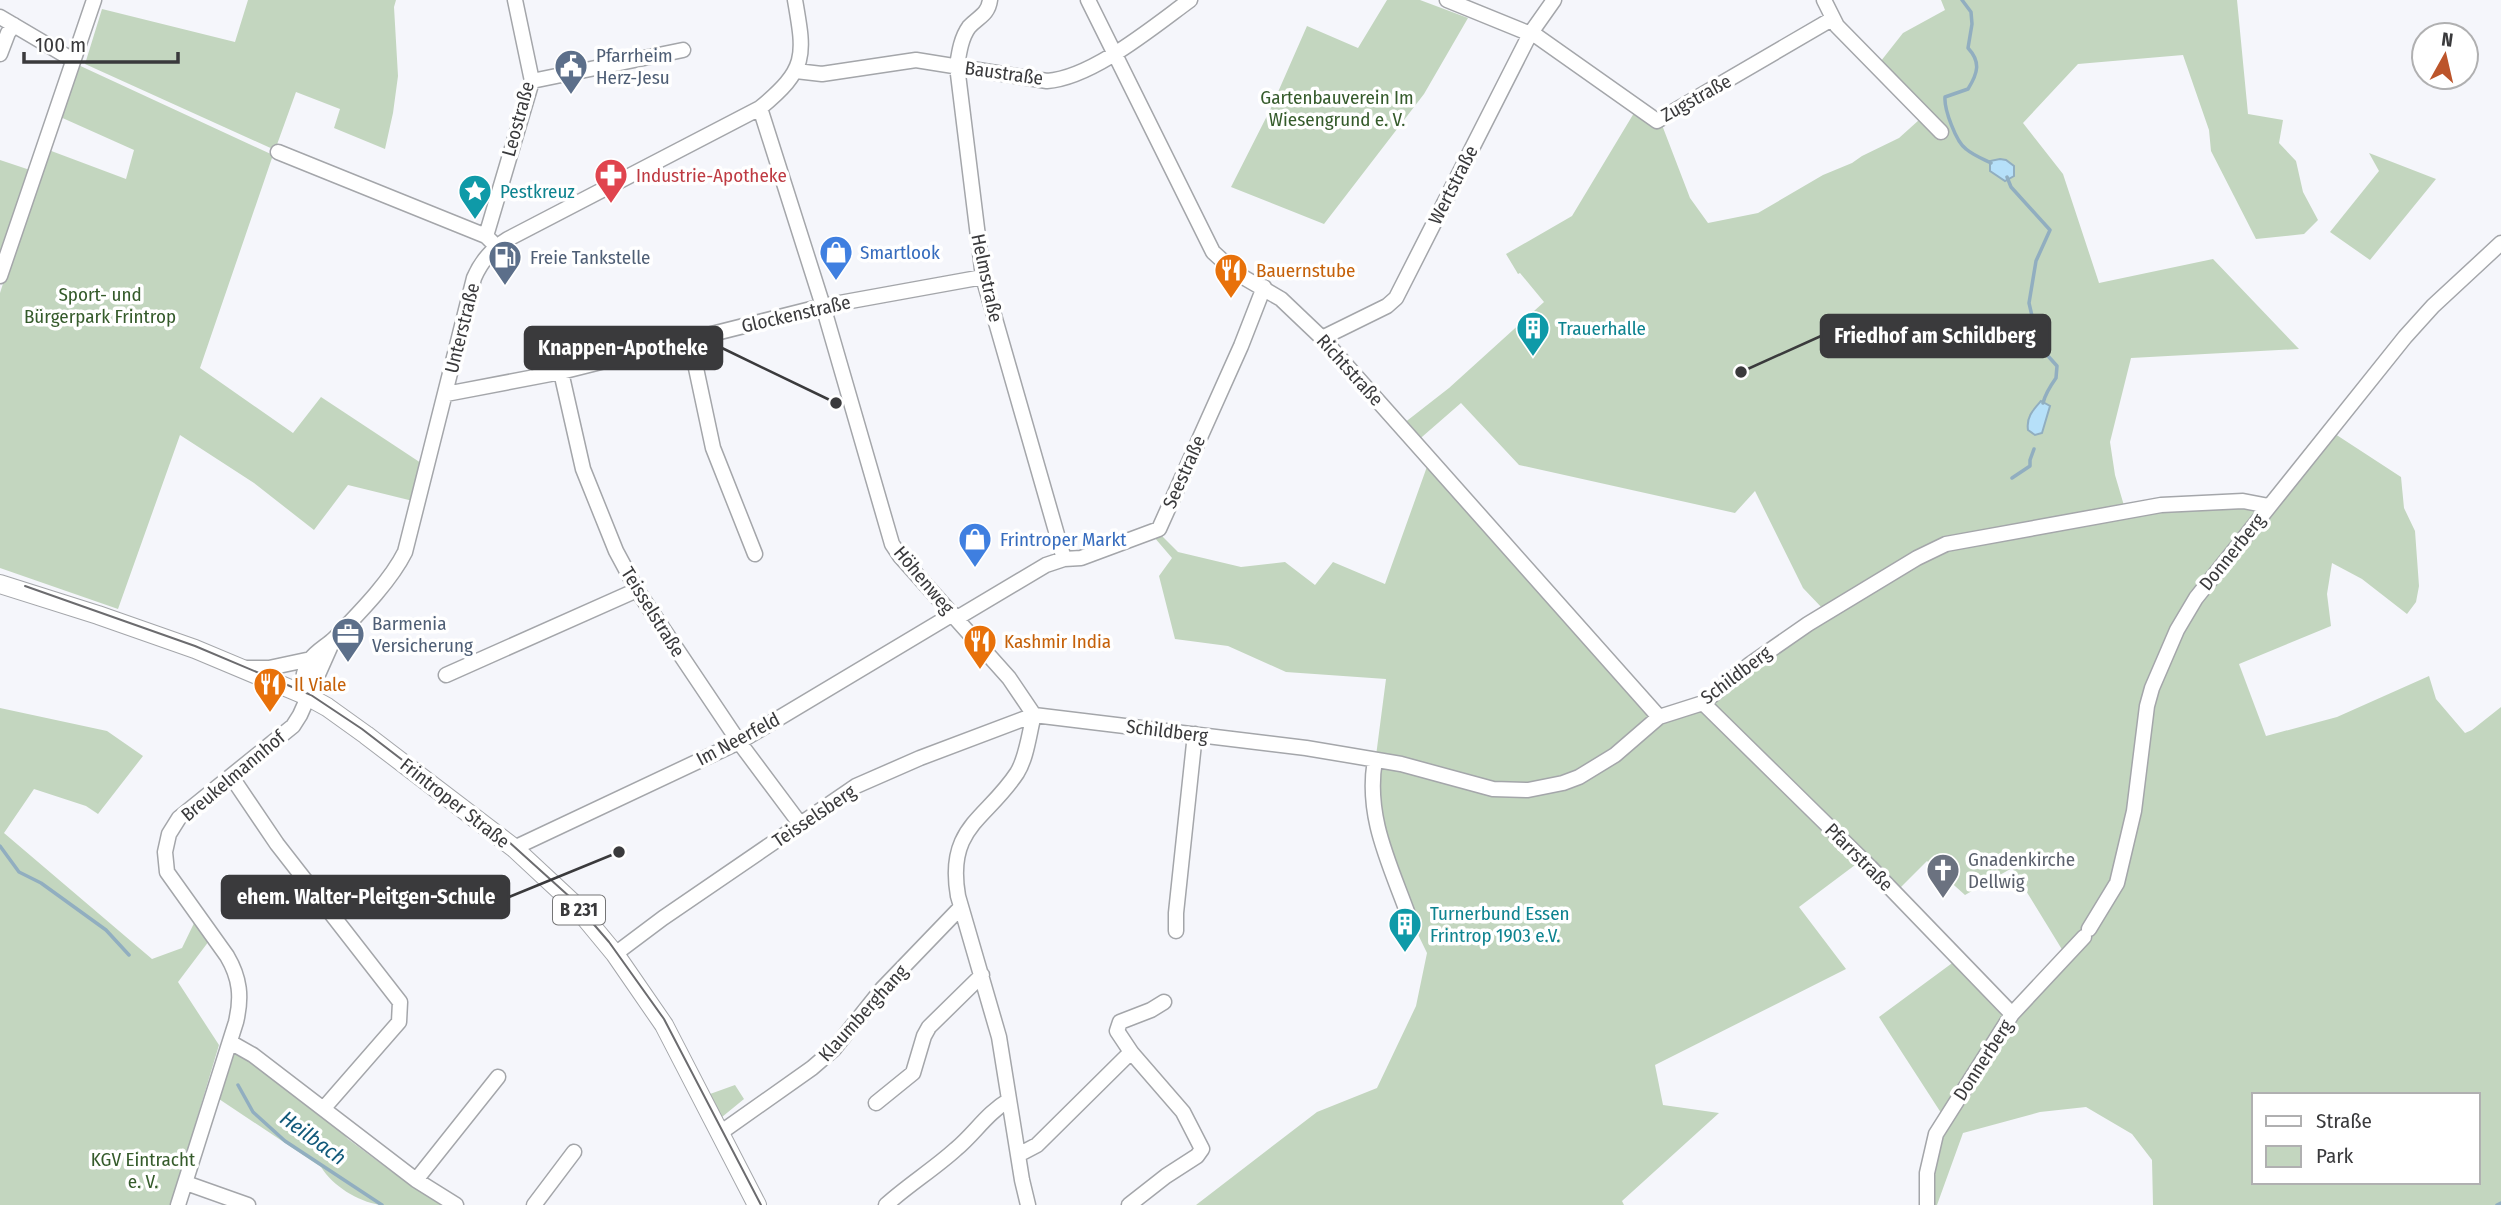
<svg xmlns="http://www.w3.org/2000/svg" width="2501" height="1205" viewBox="0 0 2501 1205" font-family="'Fira Sans Condensed',sans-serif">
<rect width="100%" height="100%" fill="#f5f6fb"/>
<!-- green -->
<path fill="#c3d6bf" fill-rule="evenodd" d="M248,0h148l-2,7 4,69 -5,37 -8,36 -51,-21 6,-19 -44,-17 -21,58 -190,-86 17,-55 133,33z
M1387,0h33l48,18 -44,76 -100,130 -93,-37 40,-79 36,-82 51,22z
M1941,0h296l11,114 35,6 -4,23 17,18 7,31 15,28 -14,14 -48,5 -45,-88 -2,-21 -26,-75 -105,9 -55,59 40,51 36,109 114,-24 86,90 -168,9 -21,84 5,33 10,34 35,-3h107l-109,160 -41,216 -51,74 -54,-88 -47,27 -38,-34 -31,31 -190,-193 118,-89 -21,-22 -48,-97 -20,22 -216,-48 -58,-62 -46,40 -16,-16 50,-39 95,-86 -24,-29 -2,1 -12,-20 66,-38 65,-108 25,17 28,73 18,25 50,-10 65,-38 29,-12 10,-7 37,-18 20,-18 12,7 -54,-61 26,-33 42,-23z
M74,63l199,92 -73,213 93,65 28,-36 100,66 -8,38 -65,-16 -34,45 -60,-47 -74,-48 -62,174 -118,-41v-275l44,-138 2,-6 80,30 8,-29 -76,-34z
M2369,153l67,26 -66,81 -40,-28 49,-61z
M0,160l33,11 -33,86z
M2332,432l69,45 3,31 11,23 4,55 -3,16 -9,12 -45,-35 -30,-16 -5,31 4,32 -92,38 27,72 71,-19 92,-41 7,23 29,34 7,-3 29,-23v498h-348l-1,-45 -20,-26 -46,-27 -46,5 -77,21 -26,72h-4v-32l9,-37 71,-120 67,-70 39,-63 30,-177 30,-77zM2254,1095h224v87h-224z
M1429,461l231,263 43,-23 156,161 -60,45 47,62 -191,96 8,40 56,8 -97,88 2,4h-428l121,-93 60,-24 39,-82 11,-53 -16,-33 -34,-93 -4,-48 13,-100 -100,-7 -58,-26 -53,-7 -16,-63 13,-18 -18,-21 3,-6 21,21 63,15 44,-5 30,23 18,-23 52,22z
M0,708l107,23 36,25 -45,58 -12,-8 -52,-17 -30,44 148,126 30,-11 15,-31 15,20 -34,45 41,63 -48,160h-171z
M1955,961l54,54 -64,104 -66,-102z
M229,1043l97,72 22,24 43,32 50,34c-19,0 -42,0 -61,0 -23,-4 -47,-19 -59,-38l-108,-72z
M735,1085l9,14 -22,18 -12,-23z"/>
<!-- water -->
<path fill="#b6e0f9" stroke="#91aec0" stroke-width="2" d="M2000,159l6,1 8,6v10l-9,5 -15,-10v-10z
M2041,401l9,5 -8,27 -7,2 -7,-5c-2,-13 5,-20 13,-29z"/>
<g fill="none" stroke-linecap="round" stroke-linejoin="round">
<!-- stream -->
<path stroke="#91aec0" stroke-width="3.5" d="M1962,0l9,12 1,12 -4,24c13,14 10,25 0,41l-23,8c-1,12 11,45 21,52 7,6 17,10 25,14
M2007,177l4,10 39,43 -14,31 -7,42 10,43 18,20 -1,12c-5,7 -11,17 -13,25
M2012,478l18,-12v-6l4,-11
M0,846l19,26 22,11 65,47 23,25
M238,1085l15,27 32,29 97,64
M2497,1205l4,-2"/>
<defs>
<path id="minor" d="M990,0c-2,15 -12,17 -21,27 -8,11 -10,26 -12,39l26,211 81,282
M1088,0l125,252 23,21 45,26 41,39 337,379
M1447,0l91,37 119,84 175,-102
M1824,0l13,26 104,106
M0,17l73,43
M0,54l8,-21 6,-8
M796,71l26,3 94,-14 131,21c45,-3 106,-54 143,-81
M532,81l151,-31
M760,108l63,198 69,238 8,12 109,122 25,37c-5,18 -7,42 -17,58 -31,47 -71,54 -59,123l41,141 23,143 6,25
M278,152l208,84 6,6
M486,236l46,-155 -17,-81
M0,276l94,-276
M1322,338l65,-32 9,-8 134,-264 24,-34
M690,340l23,108 42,106
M561,372l22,97 33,82 21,39 102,152 62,83
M446,394l115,-22 262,-66 160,-29
M957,618l89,-53 18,-6 17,-1 78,-29 82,-183 23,-59
M247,668h22l42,-9
M446,675l191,-85
M307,696c-6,-13 -5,-23 3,-36 6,-9 17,-14 25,-22 23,-24 55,-56 70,-86l69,-274c8,-18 18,-29 34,-39l252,-131c47,-39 45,-51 35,-108
M1703,703l167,164 142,147
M1375,760c-10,57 15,104 34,157
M231,776l46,68 123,158 -1,20 -75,86
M514,848l225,-106 214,-128
M2089,929l28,-46 17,-72 13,-105 5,-18 25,-58 19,-32 209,-261 28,-31 68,-63
M1176,931v-18l19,-179
M615,954l48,-36 193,-132 64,-28 114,-43 272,33 95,16 92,25 35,1 35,-7 16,-6 36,-22 44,-38 44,-14 46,-38 59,-41 109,-66 29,-14 215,-39 82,-4 26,5
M230,1042l23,13 163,125 40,25
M876,1103l37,-30 11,-37 5,-9 53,-52
M720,1133l92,-65 22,-19 48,-60 79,-82
M1018,1155l19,-10 94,-93 -14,-21 3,-9 31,-12 13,-8
M416,1180l82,-103
M186,1183l62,22
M178,1205l58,-183c6,-25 4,-44 -9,-66l-60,-84 -2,-20 4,-18 10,-16 114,-92 7,-11 32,-72
M534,1205l40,-53
M886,1205c22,-20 48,-36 70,-56 19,-16 31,-36 53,-49
M1129,1205l37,-29 31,-20 5,-7 -19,-37 -52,-60
M1927,1205v-32l9,-39 76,-120 72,-77"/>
<path id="major" d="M0,584l98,31 97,34 112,47 20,11 39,28 148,113 58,54 43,52 49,71 93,180"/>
</defs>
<!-- minor casing -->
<use href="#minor" stroke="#a4a6aa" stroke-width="17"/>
<!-- major casing -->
<use href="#major" stroke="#a4a6aa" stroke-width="20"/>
<!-- minor -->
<use href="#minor" stroke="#fff" stroke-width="14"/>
<!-- major -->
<use href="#major" stroke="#fff" stroke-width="18"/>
<!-- tram -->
<path stroke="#6c6c6f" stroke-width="2" d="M25,586l170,60 116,49 51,34 147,113 62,56 38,44 55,77 97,186"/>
</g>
<!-- icons -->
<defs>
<symbol id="civic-pin" viewBox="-11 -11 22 30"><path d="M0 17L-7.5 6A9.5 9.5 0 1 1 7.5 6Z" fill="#5c6f8a" stroke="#fff"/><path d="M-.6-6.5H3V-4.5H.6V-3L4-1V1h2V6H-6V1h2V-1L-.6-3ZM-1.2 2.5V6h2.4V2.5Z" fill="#fff"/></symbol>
<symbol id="pharmacy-pin" viewBox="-11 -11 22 30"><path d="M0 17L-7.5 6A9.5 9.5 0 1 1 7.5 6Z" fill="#e0444e" stroke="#fff"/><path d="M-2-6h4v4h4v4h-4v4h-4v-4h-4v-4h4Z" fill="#fff"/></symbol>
<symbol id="sight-pin" viewBox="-11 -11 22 30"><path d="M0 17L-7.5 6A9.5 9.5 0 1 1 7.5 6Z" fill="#0f9aa8" stroke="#fff"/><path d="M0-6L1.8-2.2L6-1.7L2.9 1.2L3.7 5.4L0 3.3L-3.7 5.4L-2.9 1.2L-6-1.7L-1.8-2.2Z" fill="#fff"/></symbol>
<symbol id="shop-pin" viewBox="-11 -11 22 30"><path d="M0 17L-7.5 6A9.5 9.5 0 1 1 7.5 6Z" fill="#3f7fe0" stroke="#fff"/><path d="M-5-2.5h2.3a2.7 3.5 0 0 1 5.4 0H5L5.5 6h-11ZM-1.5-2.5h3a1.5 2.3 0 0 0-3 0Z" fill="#fff"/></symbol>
<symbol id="fuel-pin" viewBox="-11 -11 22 30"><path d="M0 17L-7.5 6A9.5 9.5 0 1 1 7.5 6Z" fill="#5c6f8a" stroke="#fff"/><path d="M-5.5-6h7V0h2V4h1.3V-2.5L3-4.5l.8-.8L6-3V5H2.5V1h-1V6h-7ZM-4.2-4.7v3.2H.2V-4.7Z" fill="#fff"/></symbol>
<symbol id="restaurant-pin" viewBox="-11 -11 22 30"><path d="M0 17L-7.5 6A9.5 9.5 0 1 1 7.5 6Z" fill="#e8710a" stroke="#fff"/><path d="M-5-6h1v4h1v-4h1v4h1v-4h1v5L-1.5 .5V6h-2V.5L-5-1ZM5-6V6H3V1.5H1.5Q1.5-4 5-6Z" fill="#fff"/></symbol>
<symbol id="building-pin" viewBox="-11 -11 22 30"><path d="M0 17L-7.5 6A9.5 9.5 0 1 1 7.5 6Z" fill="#0f9aa8" stroke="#fff"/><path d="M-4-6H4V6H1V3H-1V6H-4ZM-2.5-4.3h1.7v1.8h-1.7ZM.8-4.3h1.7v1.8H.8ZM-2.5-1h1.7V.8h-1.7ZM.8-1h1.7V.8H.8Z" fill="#fff"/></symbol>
<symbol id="office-pin" viewBox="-11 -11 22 30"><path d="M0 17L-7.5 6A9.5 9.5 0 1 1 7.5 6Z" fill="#5c6f8a" stroke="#fff"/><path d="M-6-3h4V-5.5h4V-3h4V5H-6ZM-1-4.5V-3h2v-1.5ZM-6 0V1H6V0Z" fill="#fff"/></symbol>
<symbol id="church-pin" viewBox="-11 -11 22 30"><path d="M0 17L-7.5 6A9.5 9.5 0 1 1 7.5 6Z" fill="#6b7280" stroke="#fff"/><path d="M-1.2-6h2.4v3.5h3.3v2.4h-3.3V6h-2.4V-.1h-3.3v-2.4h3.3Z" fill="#fff"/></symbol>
</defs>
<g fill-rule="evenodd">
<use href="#civic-pin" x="552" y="47" width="38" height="52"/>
<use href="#pharmacy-pin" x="592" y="156" width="38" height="52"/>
<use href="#sight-pin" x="456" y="172" width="38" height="52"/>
<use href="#shop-pin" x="817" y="233" width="38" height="52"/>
<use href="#fuel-pin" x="486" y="238" width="38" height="52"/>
<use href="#restaurant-pin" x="1212" y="251" width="38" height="52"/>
<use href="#building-pin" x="1514" y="309" width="38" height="52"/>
<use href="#shop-pin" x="956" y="520" width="38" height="52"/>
<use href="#office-pin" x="329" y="615" width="38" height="52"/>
<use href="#restaurant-pin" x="961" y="622" width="38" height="52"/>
<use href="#restaurant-pin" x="251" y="665" width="38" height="52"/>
<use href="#church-pin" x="1924" y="851" width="38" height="52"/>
<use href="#building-pin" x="1386" y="905" width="38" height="52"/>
</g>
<g text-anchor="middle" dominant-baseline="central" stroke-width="7" stroke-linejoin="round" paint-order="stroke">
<!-- shield labels -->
<rect fill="#fff" stroke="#757576" stroke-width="2" x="553" y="895.5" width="52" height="29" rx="5"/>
<g font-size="18" font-weight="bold" fill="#3a3a3c">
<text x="579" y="910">B 231</text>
</g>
<!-- service labels -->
<g font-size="19" fill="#4e5e75" stroke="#fff" text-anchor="start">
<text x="596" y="55">Pfarrheim<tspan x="596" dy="22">Herz-Jesu</tspan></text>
<text x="530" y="257">Freie Tankstelle</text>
<text x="372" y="623">Barmenia<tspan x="372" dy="22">Versicherung</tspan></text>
</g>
<!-- street labels -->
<g font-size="19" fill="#3a3a3c" stroke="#fff">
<text transform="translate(1004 73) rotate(8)">Baustraße</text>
<text transform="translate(1696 98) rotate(-29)">Zugstraße</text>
<text transform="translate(518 119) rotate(-75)">Leostraße</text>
<text transform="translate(1453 185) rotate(-63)">Wertstraße</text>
<text transform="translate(987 278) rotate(78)">Helmstraße</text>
<text transform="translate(796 314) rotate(-13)">Glockenstraße</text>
<text transform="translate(462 328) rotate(-76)">Unterstraße</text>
<text transform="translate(1350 370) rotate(48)">Richtstraße</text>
<text transform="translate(1184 472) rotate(-66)">Seestraße</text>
<text transform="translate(2232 552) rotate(-51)">Donnerberg</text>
<text transform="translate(924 580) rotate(50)">Höhenweg</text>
<text transform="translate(653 612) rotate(58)">Teisselstraße</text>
<text transform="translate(1736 675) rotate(-37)">Schildberg</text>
<text transform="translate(1167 731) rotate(7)">Schildberg</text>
<text transform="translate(738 739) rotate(-28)">Im Neerfeld</text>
<text transform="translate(233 776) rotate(-40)">Breukelmannhof</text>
<text transform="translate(455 803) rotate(38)">Frintroper Straße</text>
<text transform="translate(814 816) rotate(-34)">Teisselsberg</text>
<text transform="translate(1859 857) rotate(45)">Pfarrstraße</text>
<text transform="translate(863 1013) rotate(-48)">Klaumberghang</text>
<text transform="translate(1983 1060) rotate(-57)">Donnerberg</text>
</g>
<!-- park labels -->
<g font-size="19" fill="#355b2b" stroke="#fff">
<text x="1337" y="97">Gartenbauverein Im<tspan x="1337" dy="22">Wiesengrund e. V.</tspan></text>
<text x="100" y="294">Sport- und<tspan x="100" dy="22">Bürgerpark Frintrop</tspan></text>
<text x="143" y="1159">KGV Eintracht<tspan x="143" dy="22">e. V.</tspan></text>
</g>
<!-- health labels -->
<g font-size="19" fill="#be3a42" stroke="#fff" text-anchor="start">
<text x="636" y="175">Industrie-Apotheke</text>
</g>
<!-- culture labels -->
<g font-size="19" fill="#0d838f" stroke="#fff" text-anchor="start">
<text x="500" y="191">Pestkreuz</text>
<text x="1558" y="328">Trauerhalle</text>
<text x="1430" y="913">Turnerbund Essen<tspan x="1430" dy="22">Frintrop 1903 e.V.</tspan></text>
</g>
<!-- shop labels -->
<g font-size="19" fill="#366cbe" stroke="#fff" text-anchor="start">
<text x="860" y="252">Smartlook</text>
<text x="1000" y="539">Frintroper Markt</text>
</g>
<!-- food labels -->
<g font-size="19" fill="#c56008" stroke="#fff" text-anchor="start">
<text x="1256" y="270">Bauernstube</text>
<text x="1004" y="641">Kashmir India</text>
<text x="294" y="684">Il Viale</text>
</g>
<!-- worship labels -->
<g font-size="19" fill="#5b616d" stroke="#fff" text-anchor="start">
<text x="1968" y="859">Gnadenkirche<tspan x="1968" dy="22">Dellwig</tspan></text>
</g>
<!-- water labels -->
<g font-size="21" font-style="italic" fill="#11597a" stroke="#fff">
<text transform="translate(313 1138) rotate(36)">Heilbach</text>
</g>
</g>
<!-- callouts -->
<path fill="none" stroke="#3a3a3c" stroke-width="2.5" d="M1741 372L1821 336M836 403L722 348M619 852L509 897"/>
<g fill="#3a3a3c" stroke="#fff" stroke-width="2.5">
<circle cx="1741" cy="372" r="7"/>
<circle cx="836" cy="403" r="7"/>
<circle cx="619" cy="852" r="7"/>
</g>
<g fill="#3a3a3c" stroke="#3a3a3c" stroke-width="2.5">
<rect x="1821" y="315" width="229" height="42" rx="7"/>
<rect x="525" y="327" width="197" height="42" rx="7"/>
<rect x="222" y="876" width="287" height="42" rx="7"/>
</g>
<g font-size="21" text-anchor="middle" font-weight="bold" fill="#fff">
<text x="1935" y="343">Friedhof am Schildberg</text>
<text x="623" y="355">Knappen-Apotheke</text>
<text x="366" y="904">ehem. Walter-Pleitgen-Schule</text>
</g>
<!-- legend -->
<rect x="2252" y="1093" width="228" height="91" fill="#ffffff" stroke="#b0b0b1" stroke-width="2"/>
<rect x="2266" y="1116" width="35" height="10" fill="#ffffff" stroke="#b0b0b1" stroke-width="2"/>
<text x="2316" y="1128" font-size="21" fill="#3a3a3c">Straße</text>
<rect x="2266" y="1146" width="35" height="21" fill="#c3d6bf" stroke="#b0b0b1" stroke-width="2"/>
<text x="2316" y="1163" font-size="21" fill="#3a3a3c">Park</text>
<!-- north arrow -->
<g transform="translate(2445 56) rotate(8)"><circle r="33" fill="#ffffff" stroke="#b0b0b1" stroke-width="2"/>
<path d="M0-5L12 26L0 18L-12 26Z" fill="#bc552b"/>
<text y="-10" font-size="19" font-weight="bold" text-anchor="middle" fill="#3a3a3c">N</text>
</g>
<!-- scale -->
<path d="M24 52v10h154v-10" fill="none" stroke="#3a3a3c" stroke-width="3.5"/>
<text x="35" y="52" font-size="21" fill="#3a3a3c" stroke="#ffffff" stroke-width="5" paint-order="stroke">100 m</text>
</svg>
